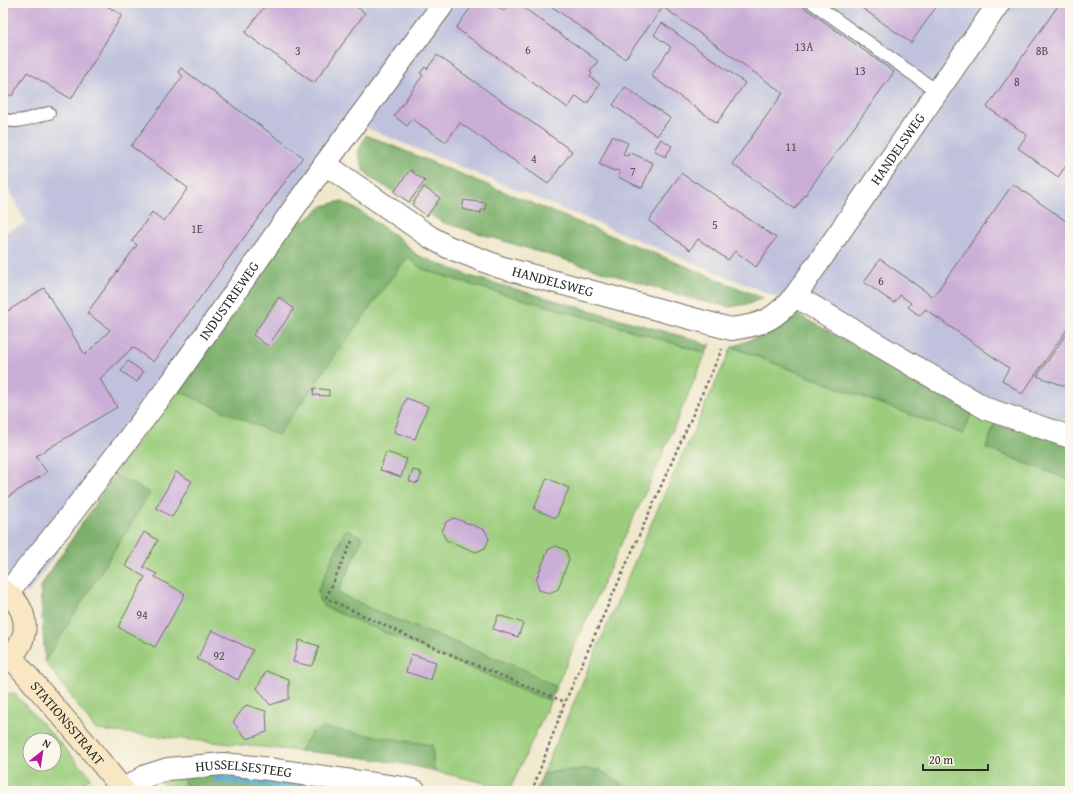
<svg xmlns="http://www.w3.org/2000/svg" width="1073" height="794" viewBox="0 0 1073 794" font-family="'Gentium Book Plus',serif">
<rect width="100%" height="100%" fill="#fbf7ec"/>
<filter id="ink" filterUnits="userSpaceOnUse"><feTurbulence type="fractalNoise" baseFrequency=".025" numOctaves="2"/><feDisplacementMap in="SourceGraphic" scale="8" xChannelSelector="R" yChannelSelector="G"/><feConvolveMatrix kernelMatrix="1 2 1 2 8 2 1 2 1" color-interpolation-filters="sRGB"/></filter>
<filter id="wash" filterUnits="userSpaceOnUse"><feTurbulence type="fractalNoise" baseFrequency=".012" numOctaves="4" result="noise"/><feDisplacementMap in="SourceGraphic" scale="16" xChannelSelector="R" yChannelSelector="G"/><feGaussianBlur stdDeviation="0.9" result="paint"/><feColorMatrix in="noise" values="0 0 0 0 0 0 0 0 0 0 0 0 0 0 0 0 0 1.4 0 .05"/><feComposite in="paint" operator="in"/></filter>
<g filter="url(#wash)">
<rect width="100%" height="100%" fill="#f0e8cc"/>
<!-- industrial -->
<path fill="#c0c2dd" d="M3,3h1067v419l-89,-26 -171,-85 -446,-184 -195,259 -140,207 -6,-1 -20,-12v-347l23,-10 -23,-44z"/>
<!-- green -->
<path fill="#9bcd7d" stroke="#637c54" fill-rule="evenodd" d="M408,257l14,12 53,17 125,35 106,32 -56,130 -25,52 -69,152 -33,-18 -141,-55 -44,-21 25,-55 -17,-9 -28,61 1,10 221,97 11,3 -41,89 -76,-18 -2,-26 -120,-13 -12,19 -204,-21 -51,-69 105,-168 -19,-10 -17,-8 62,-85 216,-113z
M732,347l144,55 87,32 10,-25 24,9 -11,30 84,32v311h-427l-20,-6 -23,-15 -16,-1 -24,2 -17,3 106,-246z
M14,693l77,84 -17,14h-71v-97zM30,740h24v24h-24z
M182,774l5,17h-25l3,-3 -4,-6z"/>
<!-- forest -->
<path fill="#7cb06c" stroke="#546e4c" d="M366,135l397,163 -14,6 -20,3 -37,-8 -250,-77 -69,-43 -9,-8 -6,-19z
M341,201l17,9 41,28 18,17 56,22 225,64 10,5 3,-3 -5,10 -106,-32 -125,-35 -53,-17 -14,-12 -16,20 -114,158 -102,-45 123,-171 6,2 18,-15z
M795,313l178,96 -9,25 -88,-32 -144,-55 48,-19 14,-12z
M997,418l73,27v35l-84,-32z
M114,475l17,8 19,10 -105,168 -5,-74z
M346,529l17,9 -25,55 44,21 141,55 33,18 -5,13 -11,-3 -216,-90 -5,-7 -1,-10z
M323,728l109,17 2,26c-44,-11 -89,-16 -134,-20l12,-19z
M584,769l16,1 23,15 20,6h-107l7,-17 17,-3z
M221,771l155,20h-189l-5,-17z"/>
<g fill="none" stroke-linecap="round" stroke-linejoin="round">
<!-- stream -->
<path stroke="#4ba8ca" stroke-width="7" d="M217,779l120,12"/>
</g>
<g id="blocks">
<!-- building -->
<path fill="#cbaed7" d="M3,3h99l20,12 -51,84 -44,-27 -15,24 -9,-5z
M267,3h84l14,10 -51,70 -69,-50z
M474,3h18l12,8 6,-8h7l81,58 -8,11 2,2 -2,3 10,7 -13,20 -11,-8 -8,12 -112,-80z
M547,3h251l96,69 -99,137 -63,-45 51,-71 -120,-86 -38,52z
M855,3h84l-28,40z
M1060,3h10v157l-12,17 -40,-29 9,-13 -40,-28z
M662,23l83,60 -28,40 -66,-47 20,-29 -17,-12z
M437,55l135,96 -24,33 -88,-61 -14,19 -34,-23 -5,7 -13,-10 29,-41 -3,-2 5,-6 2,2z
M181,68l122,89 -150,205 -20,-15 -33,32 17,28 -81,49 10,15 1,1 -44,28v-186l41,-26 41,67 25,-25 -23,-17 50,-68 -5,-4 20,-29 12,9 24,-33 -57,-42 52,-70 -5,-4z
M625,87l45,31 -13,18 -44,-31z
M612,136l16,7 -5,11 5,2 1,-4 24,11 -11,25 -24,-11 3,-5 -5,-2 -1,1 -16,-7z
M661,139l11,7 -7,11 -11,-7z
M410,170l15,11 -16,21 -15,-10z
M681,173l14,10 1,-1 80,56 -20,29 -21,-16 -7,9 -30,-21 -8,11 -41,-29z
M1013,184l57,40v101l-48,69 -20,-14 7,-12 -84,-59 -5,7 -12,-9 3,-4 -11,-8 -6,8 -30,-21 16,-23 53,38z
M424,187l16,11 -13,18 -15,-11z
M464,200l22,3 -1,7h-4v3l-19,-4z
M279,297l15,12 -26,37 -15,-11z
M1070,329v59l-33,-12z
M128,361l15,11 -6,10 -16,-11z
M314,388l15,2v6l-16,-1z
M406,398l22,8 -13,33 -21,-7z
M386,452l21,7 -6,18 -21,-7z
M413,470l8,2 -1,2h2l-4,9 -1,-2 -1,3 -7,-3z
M176,472l16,9 -20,36 -16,-9z
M547,478l22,10 -13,30 -22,-9z
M454,518l31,12 4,9 -4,9 -9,4 -30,-12 -4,-8 4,-10z
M144,532l14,8 -15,27 14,7 -2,3 30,17 -30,53 -37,-20 27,-50 -20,-11z
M556,546l10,4 3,9 -11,30 -9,4 -10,-3 -3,-10 12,-30z
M498,615l25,8 -5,14 -25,-8z
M212,630l41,20 -15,30 -41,-21z
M299,640l20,6 -5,17 -3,3 -18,-4z
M411,654l25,8 -5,18 -25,-8z
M266,671l23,9v19l-19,6 -13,-17z
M246,705l20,6 1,21 -20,7 -14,-17z"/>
</g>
</g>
<g filter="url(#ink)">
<use href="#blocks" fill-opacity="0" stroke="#706d63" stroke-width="1"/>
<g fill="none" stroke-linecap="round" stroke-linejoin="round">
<defs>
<path id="lane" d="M813,3l125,89
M3,119c14,6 32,-3 46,-6"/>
<g id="street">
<path id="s1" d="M325,164l105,73 18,10 52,20 231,62c31,-4 43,-9 64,-33l204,-293"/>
<path d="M795,296l192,113 83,28"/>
<path id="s2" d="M7,593l61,-75 101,-132 156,-222 119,-161"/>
<path id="s3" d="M123,790l23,-14 22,-7 55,-5 31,3 148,21 13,3"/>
</g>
<g id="secondary">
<path d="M3,591c7,3 12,9 16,15 12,21 4,44 -16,55"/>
<path id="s4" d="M11,657l70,81 43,53"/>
</g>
</defs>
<!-- lane casing -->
<use href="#lane" stroke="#706d63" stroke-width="14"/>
<!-- street casing -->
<use href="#street" stroke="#706d63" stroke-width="24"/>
<!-- secondary casing -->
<use href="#secondary" stroke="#706d63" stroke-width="24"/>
<!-- path -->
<path stroke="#706d63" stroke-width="2.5" stroke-dasharray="3 3" stroke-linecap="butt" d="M352,541l-26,57 99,46 140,58
M84,791l8,-6
M532,791l33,-89 157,-353"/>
<!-- lane -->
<use href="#lane" stroke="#fff" stroke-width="12"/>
<!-- street -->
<use href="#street" stroke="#fff" stroke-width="22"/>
<!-- secondary -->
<use href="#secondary" stroke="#f9e7c3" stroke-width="22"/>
</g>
</g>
<g text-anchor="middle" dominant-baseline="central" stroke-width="4" stroke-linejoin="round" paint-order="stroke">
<!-- number labels -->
<g font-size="12" fill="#534c56">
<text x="804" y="46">13A</text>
<text x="528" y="49">6</text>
<text x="298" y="50">3</text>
<text x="1042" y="50">8B</text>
<text x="860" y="70">13</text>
<text x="1017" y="81">8</text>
<text x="791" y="146">11</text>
<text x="534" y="158">4</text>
<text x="633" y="171">7</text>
<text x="715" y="224">5</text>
<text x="197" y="228">1E</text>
<text x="881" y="280">6</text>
<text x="142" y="614">94</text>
<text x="219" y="655">92</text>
</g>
<!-- street labels -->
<g font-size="14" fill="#2b2b2b" stroke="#fbf7ec">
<text stroke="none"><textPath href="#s1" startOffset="697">HANDELSWEG</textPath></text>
<text stroke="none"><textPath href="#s1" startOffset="259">HANDELSWEG</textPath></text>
<text stroke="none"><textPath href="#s2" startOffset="367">INDUSTRIEWEG</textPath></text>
<text stroke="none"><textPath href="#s4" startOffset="87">STATIONSSTRAAT</textPath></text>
<text stroke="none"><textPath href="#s3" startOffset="126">HUSSELSESTEEG</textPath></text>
</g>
</g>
<!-- margin -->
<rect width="1073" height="794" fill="none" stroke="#fbf7ec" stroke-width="16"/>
<!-- north arrow -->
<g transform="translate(42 752) rotate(30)"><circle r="19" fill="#fbf7ec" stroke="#a8a59f"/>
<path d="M0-3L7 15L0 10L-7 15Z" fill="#b5179e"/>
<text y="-6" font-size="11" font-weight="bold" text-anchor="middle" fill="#2b2b2b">N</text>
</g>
<!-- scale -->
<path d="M923 764v6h65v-6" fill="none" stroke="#2b2b2b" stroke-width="2"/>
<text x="929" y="764" font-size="12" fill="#2b2b2b" stroke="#fbf7ec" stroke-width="3" paint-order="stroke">20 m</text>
</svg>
